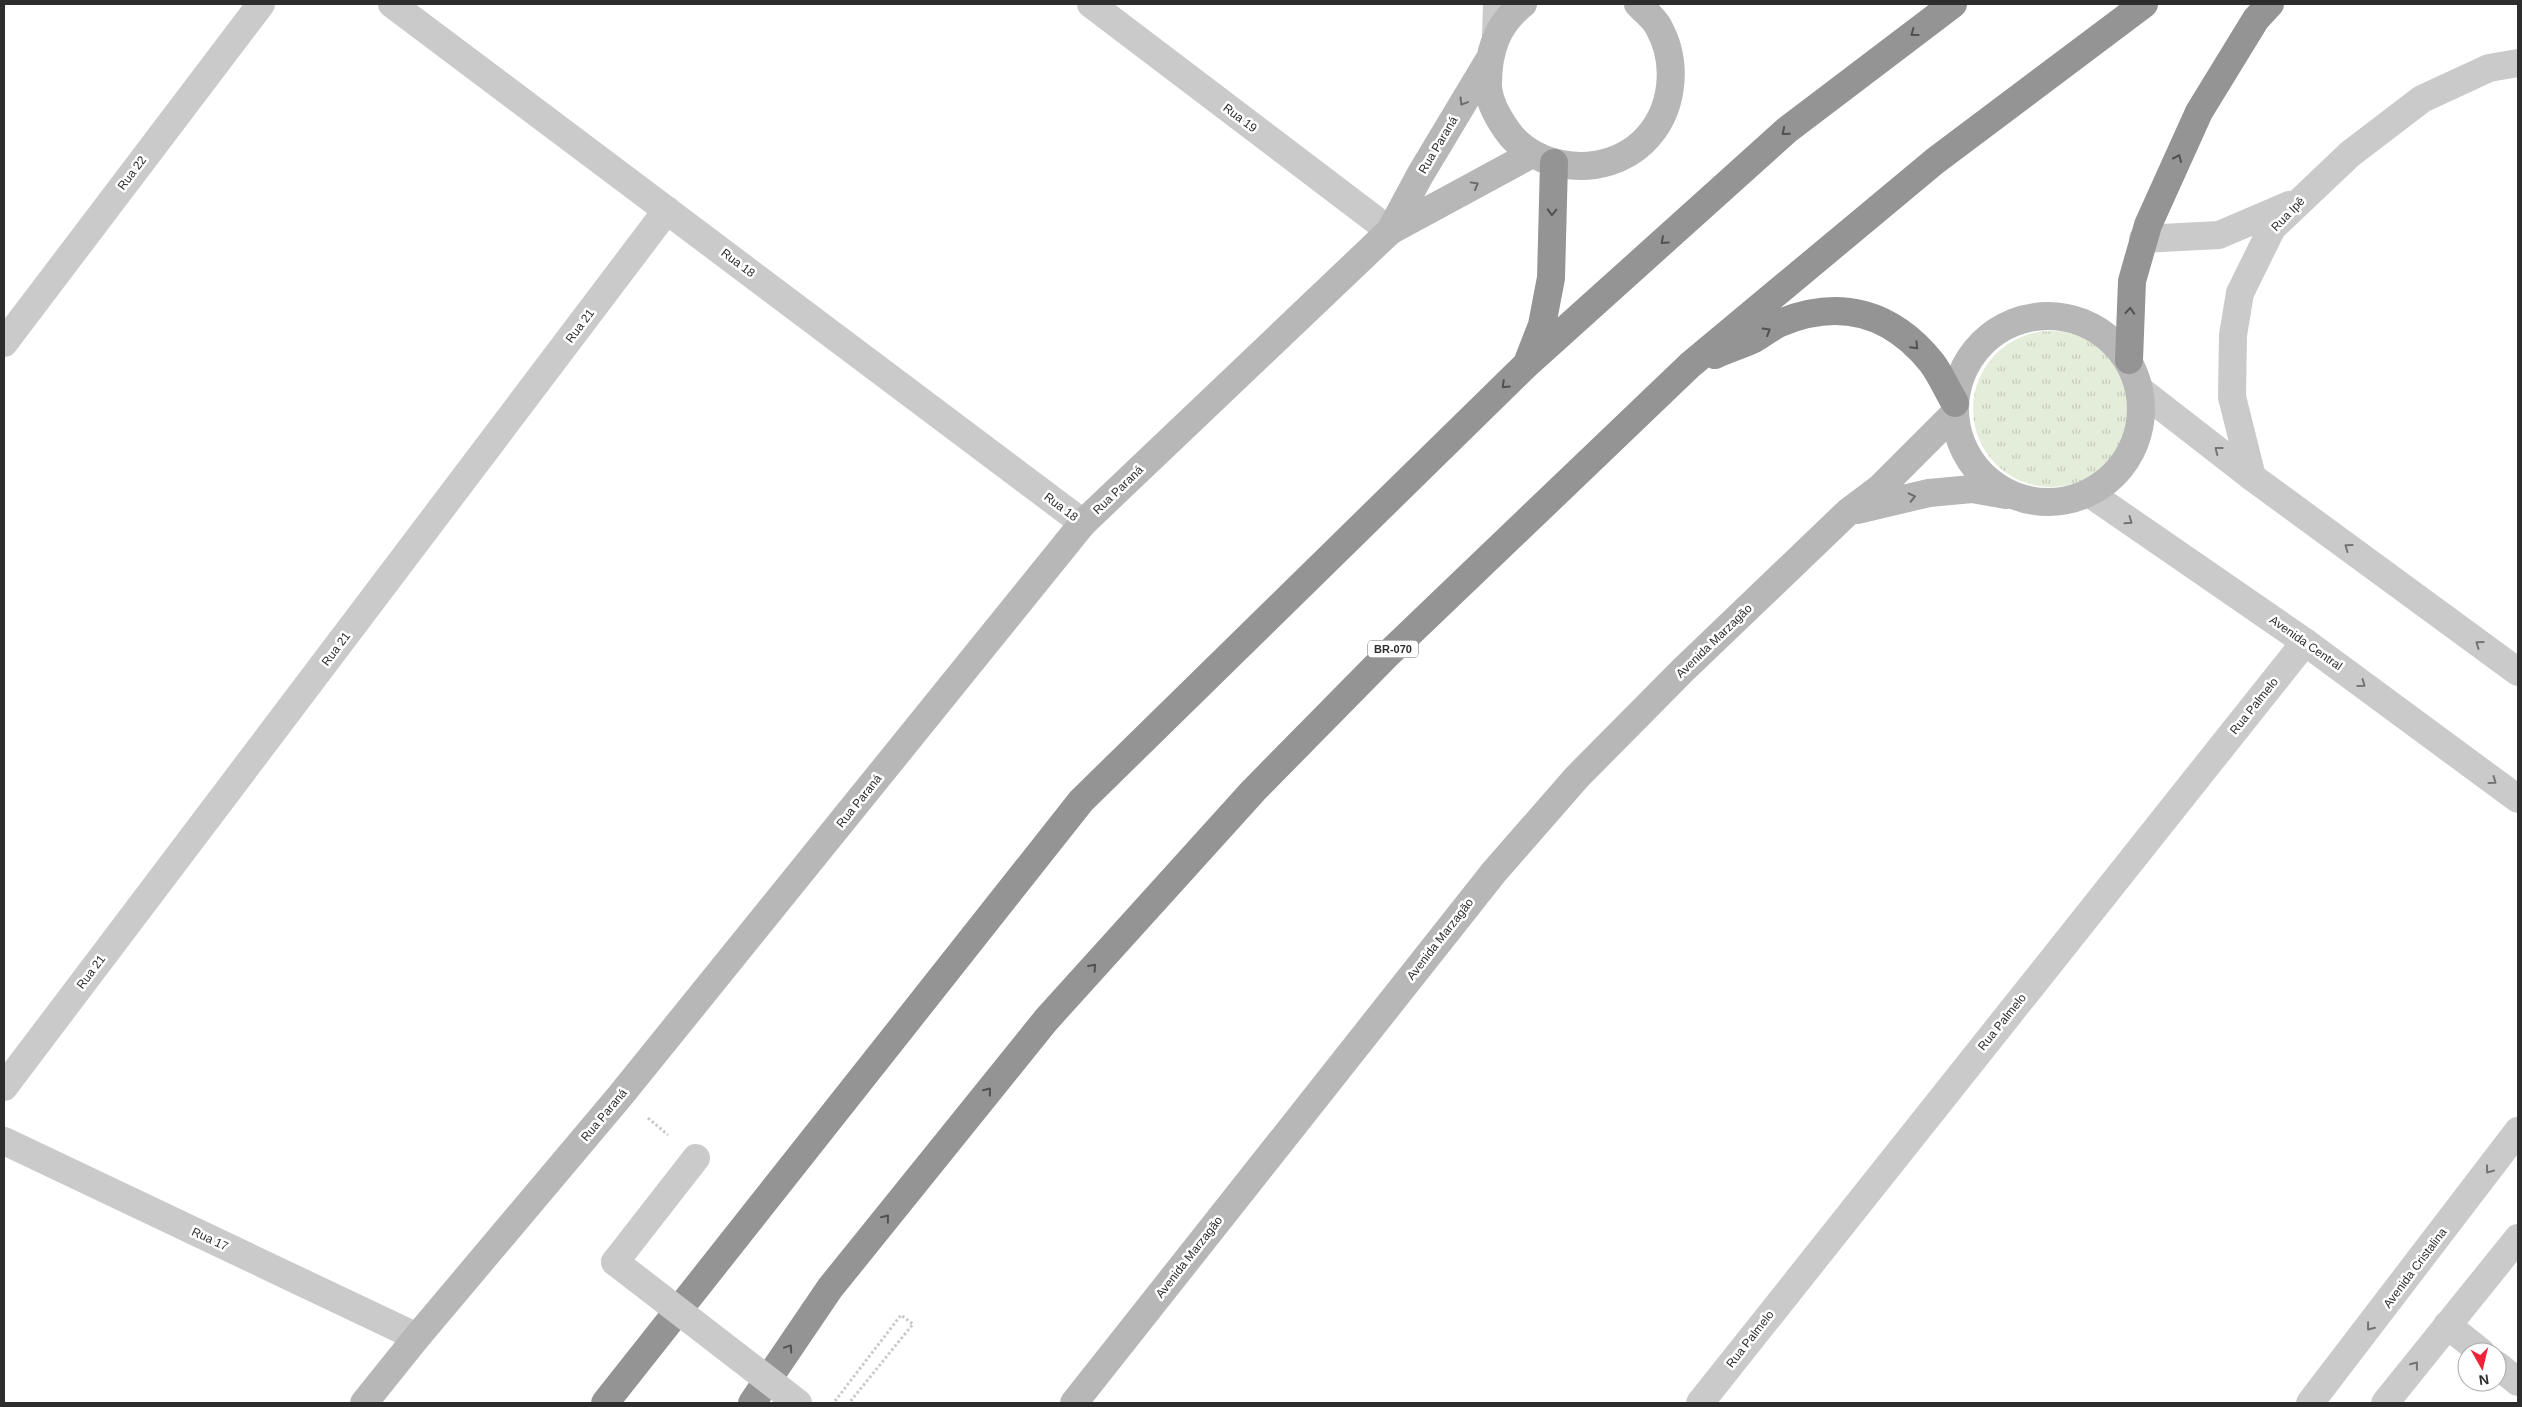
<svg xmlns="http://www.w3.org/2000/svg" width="2522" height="1407" viewBox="0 0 2522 1407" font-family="Helvetica,sans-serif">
<defs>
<pattern id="grass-tufts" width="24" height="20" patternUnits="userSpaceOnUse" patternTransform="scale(1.25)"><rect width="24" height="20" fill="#e4ecda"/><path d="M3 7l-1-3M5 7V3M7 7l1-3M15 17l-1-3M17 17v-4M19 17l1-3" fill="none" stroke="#c4cbbb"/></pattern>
</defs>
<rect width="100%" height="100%" fill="#fff"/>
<!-- grass -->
<path fill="url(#grass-tufts)" d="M1973 409a78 78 0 1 1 156 0a78 78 0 1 1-156 0Z"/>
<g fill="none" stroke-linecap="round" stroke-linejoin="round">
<!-- path -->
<path stroke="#cacaca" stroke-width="3" stroke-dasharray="2.5 2.5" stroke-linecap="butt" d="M648,1118l20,17
M835,1401l66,-86 12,9 -64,79"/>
<!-- pedestrian -->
<path stroke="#cacaca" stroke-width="28" d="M615,1262l81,-104"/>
<!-- minor -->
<path stroke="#cacaca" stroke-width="28" d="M392,4l691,519
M1091,4l299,227
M1496,36l1,-32
M2143,239l76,-4 70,-30
M4,343l257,-339
M2252,477l-20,-80 1,-62 7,-42 32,-65 78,-74 72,-55 67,-31 29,-5
M4,1087l663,-877
M4,1141l413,196
M2447,1325l34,27
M2497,1365l21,17
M1700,1403l605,-761
M2310,1403l208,-272
M2385,1403l133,-165"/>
<!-- tertiary -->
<path stroke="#cacaca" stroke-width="28" d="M2140,390l112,87 266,195
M2089,493l216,149 213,157"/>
<!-- secondary -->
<path stroke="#b7b7b7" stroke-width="28" d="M1523,4c-26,20 -35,47 -35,80 0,16 9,32 18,45 29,44 100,49 137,13 31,-30 36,-79 15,-116 -4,-8 -14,-15 -20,-22
M1390,231l30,-56 69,-115
M1955 409a93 93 0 1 1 186 0a93 93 0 1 1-186 0Z
M1857,510l72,-17 43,-4 34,6
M364,1403l53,-66 203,-241 463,-573 307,-292 142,-77
M1074,1403l420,-531 83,-95 106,-107 165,-158 32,-24 74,-74"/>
<!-- motorway -->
<path stroke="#949494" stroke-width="28" d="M1715,355c13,-6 26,-10 39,-16 9,-5 17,-12 26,-16 60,-25 112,-10 152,40 9,12 15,27 23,40
M2129,360l3,-79 16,-56 51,-113 57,-93 14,-15
M1528,361l14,-36 9,-47 3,-115
M605,1403l476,-602 446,-437 260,-234 166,-126
M752,1403l78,-115 216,-268 208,-230 132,-134 304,-291 245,-204 209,-157"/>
<!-- pedestrian-bridge -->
<path stroke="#cacaca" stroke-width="28" d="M615,1262l183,141"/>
</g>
<!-- one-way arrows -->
<defs><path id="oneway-chevron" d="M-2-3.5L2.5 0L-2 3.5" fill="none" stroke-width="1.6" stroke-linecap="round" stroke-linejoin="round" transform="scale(1.25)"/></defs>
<g stroke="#515151">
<use href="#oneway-chevron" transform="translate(1914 33) rotate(143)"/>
<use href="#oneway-chevron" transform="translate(1785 132) rotate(140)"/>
<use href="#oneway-chevron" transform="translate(2178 158) rotate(-66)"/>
<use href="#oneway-chevron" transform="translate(1552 212) rotate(92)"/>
<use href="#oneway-chevron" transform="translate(1664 241) rotate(138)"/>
<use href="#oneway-chevron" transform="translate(2130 311) rotate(-86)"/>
<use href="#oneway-chevron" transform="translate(1767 331) rotate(-31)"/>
<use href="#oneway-chevron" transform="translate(1915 346) rotate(46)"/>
<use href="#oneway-chevron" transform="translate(1505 385) rotate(136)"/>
<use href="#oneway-chevron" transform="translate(1093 967) rotate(-48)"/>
<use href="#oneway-chevron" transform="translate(988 1091) rotate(-51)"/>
<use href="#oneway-chevron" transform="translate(886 1218) rotate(-51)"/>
<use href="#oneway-chevron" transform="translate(789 1348) rotate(-56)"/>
</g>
<g stroke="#6b6b6b">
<use href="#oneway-chevron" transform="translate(1463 102) rotate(121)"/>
<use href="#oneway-chevron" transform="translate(1475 185) rotate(-29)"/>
<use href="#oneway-chevron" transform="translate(1912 497) rotate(-13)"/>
</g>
<g stroke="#747474">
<use href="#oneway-chevron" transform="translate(2218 450) rotate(-142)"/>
<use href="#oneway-chevron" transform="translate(2129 521) rotate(35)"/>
<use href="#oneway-chevron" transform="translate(2348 547) rotate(-144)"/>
<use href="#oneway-chevron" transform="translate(2479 644) rotate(-144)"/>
<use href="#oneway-chevron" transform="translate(2362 684) rotate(36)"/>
<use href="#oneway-chevron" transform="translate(2493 781) rotate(36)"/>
<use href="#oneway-chevron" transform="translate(2489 1170) rotate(127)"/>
<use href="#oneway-chevron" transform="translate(2370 1327) rotate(128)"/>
<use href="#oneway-chevron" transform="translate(2415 1365) rotate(-52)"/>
</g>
<g text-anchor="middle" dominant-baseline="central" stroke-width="5" stroke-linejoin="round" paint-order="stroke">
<!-- shield labels -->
<rect fill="#fff" stroke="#6c6c6c" stroke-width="1" x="1368" y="640.5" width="50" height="17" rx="4"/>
<g font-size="11" font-weight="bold" fill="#2d2d2d">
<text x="1393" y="649">BR-070</text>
</g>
<!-- street labels -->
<g font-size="12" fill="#2d2d2d" stroke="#fff">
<text transform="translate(1240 118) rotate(37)">Rua 19</text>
<text transform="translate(1438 145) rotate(-59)">Rua Paraná</text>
<text transform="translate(132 173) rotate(-53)">Rua 22</text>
<text transform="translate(2288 214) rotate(-46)">Rua Ipê</text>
<text transform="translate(738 263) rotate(37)">Rua 18</text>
<text transform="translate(580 326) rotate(-53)">Rua 21</text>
<text transform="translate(1118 490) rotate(-44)">Rua Paraná</text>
<text transform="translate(1061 507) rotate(37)">Rua 18</text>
<text transform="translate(1714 641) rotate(-44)">Avenida Marzagão</text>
<text transform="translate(2306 643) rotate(35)">Avenida Central</text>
<text transform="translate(336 649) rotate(-53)">Rua 21</text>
<text transform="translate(2254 706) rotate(-51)">Rua Palmelo</text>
<text transform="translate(859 801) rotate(-51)">Rua Paraná</text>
<text transform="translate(1440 939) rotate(-52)">Avenida Marzagão</text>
<text transform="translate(91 972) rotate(-53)">Rua 21</text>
<text transform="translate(2002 1022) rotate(-51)">Rua Palmelo</text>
<text transform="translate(604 1115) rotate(-50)">Rua Paraná</text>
<text transform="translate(210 1239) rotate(25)">Rua 17</text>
<text transform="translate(1189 1257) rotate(-52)">Avenida Marzagão</text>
<text transform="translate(2415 1268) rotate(-53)">Avenida Cristalina</text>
<text transform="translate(1750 1339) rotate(-52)">Rua Palmelo</text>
</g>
</g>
<!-- border -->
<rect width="2522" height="1407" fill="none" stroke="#2d2d2d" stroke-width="10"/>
<!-- north arrow -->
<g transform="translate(2482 1367) rotate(172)"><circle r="24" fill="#ffffff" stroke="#ababab"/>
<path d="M0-4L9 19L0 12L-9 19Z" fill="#f02339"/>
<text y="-8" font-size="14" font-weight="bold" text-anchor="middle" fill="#2d2d2d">N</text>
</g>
</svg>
